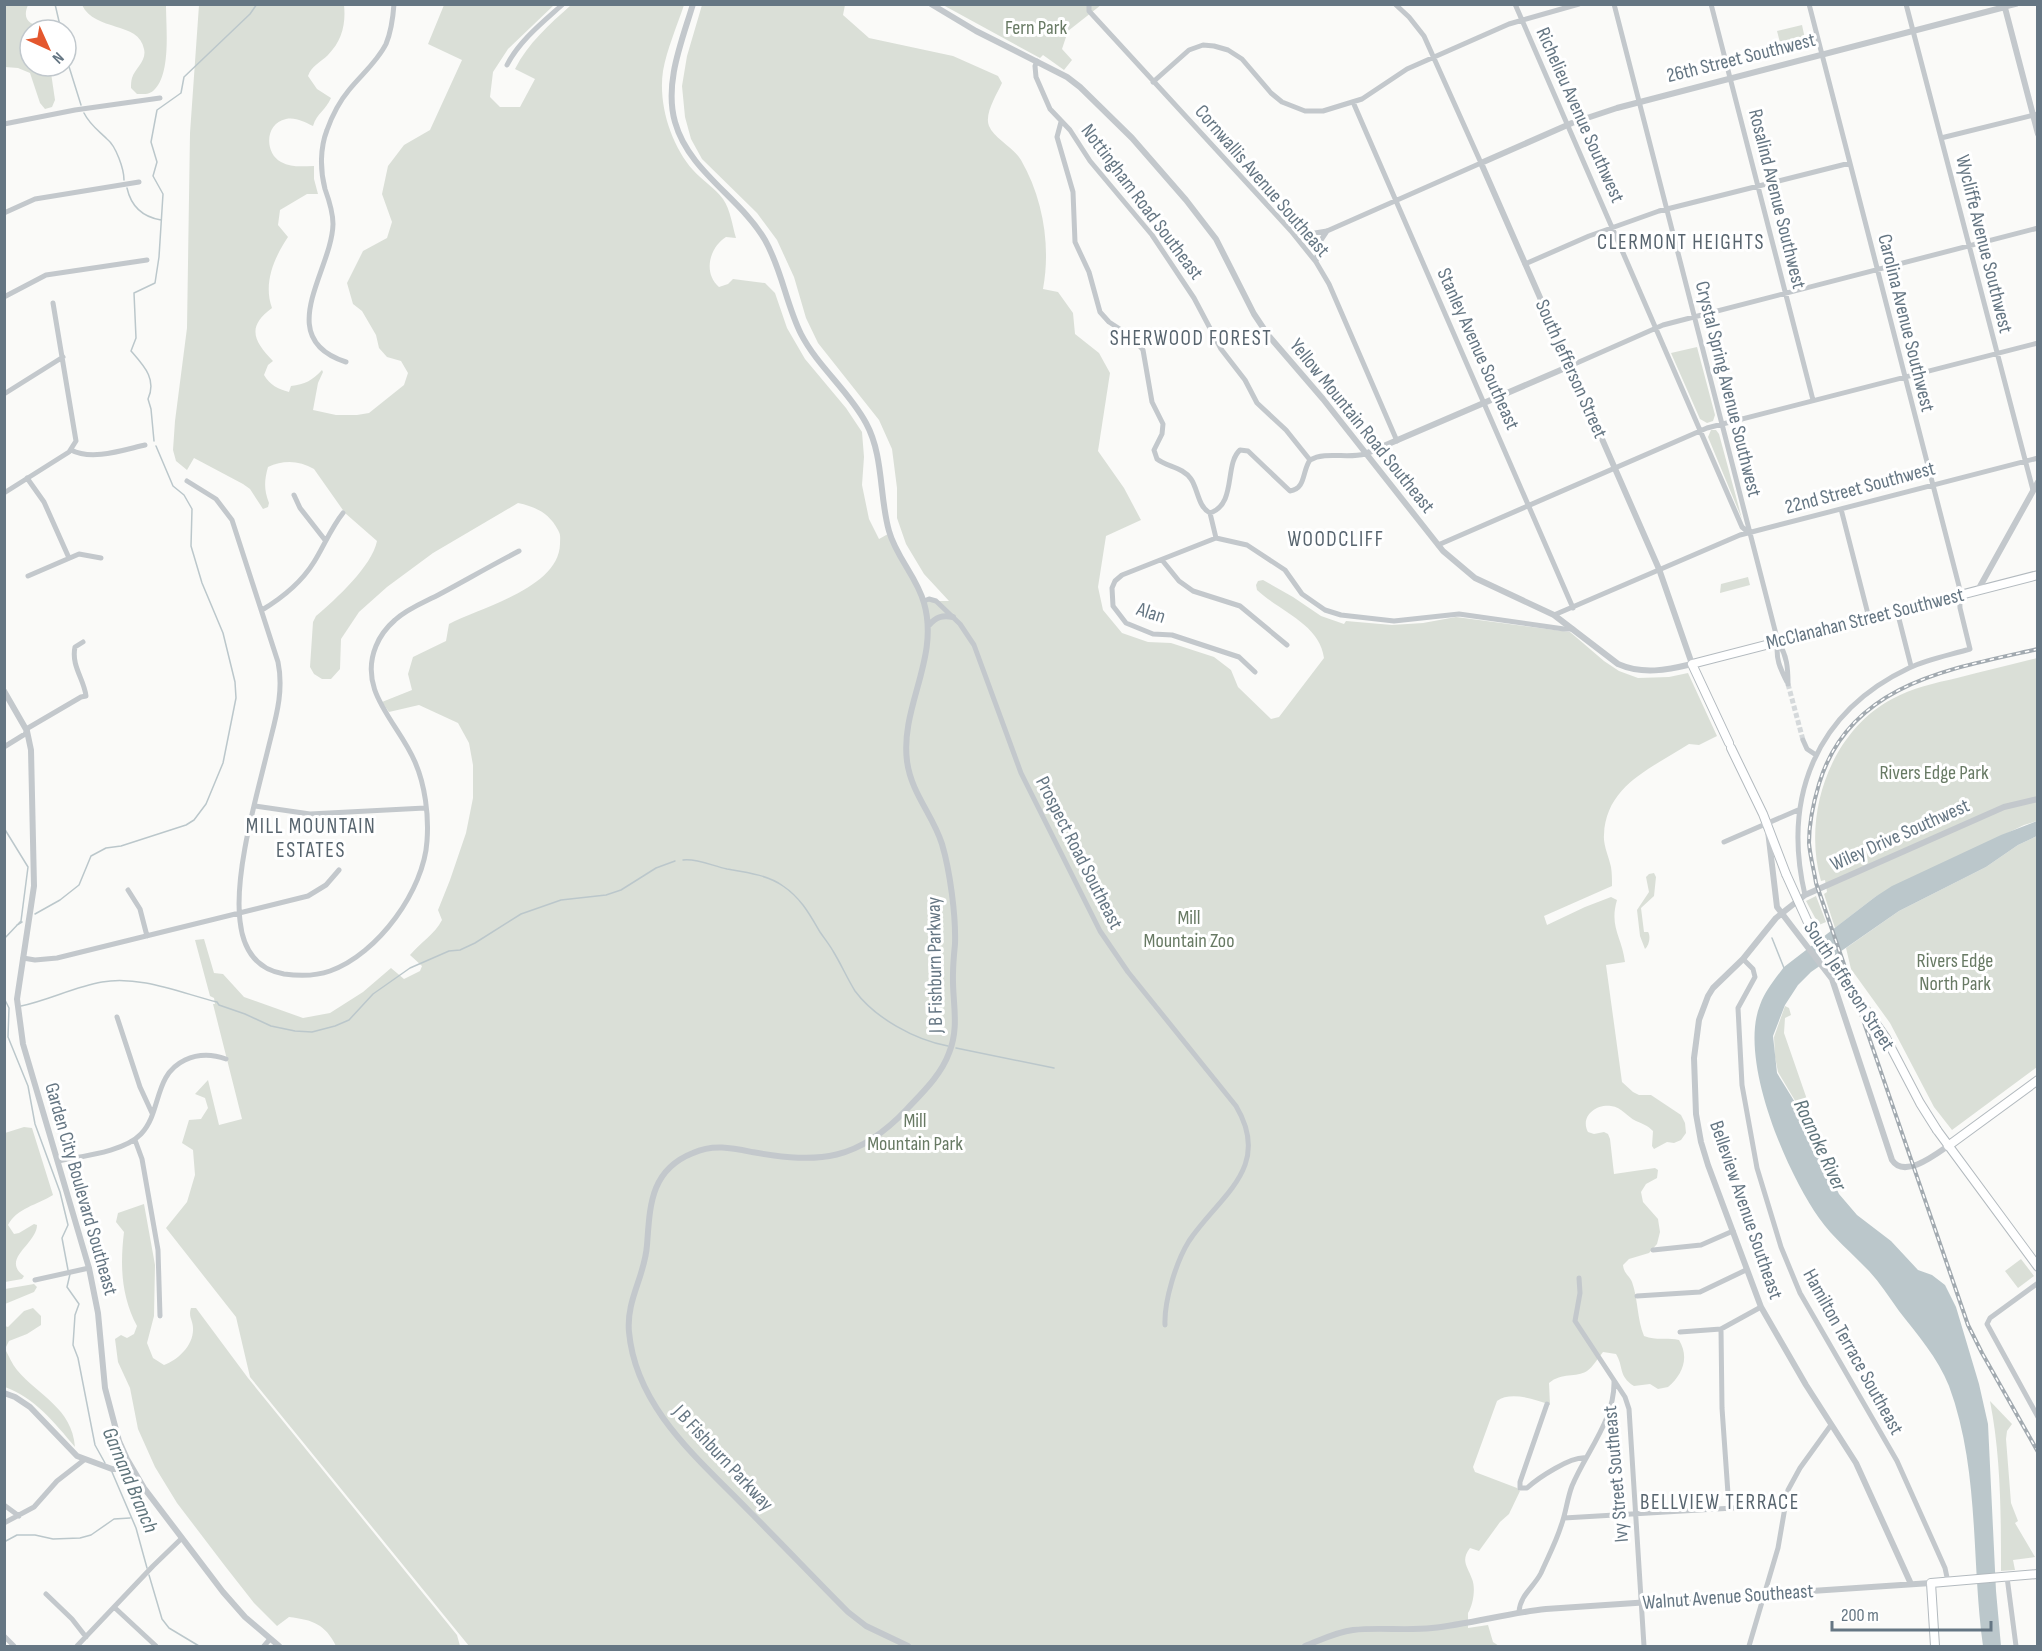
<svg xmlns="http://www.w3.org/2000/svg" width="2042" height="1651" viewBox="0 0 2042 1651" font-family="'Sofia Sans Condensed',sans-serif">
<rect width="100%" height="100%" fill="#fafaf8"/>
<!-- green -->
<path fill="#dadfd7" d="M4,5h24c-6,14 1,20 15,21l1,4h-14v36h20l5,34 -3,7 -7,2 -5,-6 -10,-30 -12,-5 -13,-1z
M82,5h84c0,22 5,67 -11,84 -5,6 -11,5 -18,5l-6,-6c0,-3 0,-7 1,-10 3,-10 15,-17 12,-29 -5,-28 -49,-17 -62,-44z
M199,5h145c2,19 -2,36 -16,50 -8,8 -16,10 -20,21l9,13 14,9c-5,12 -14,15 -18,28 -9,-4 -17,-9 -27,-7 -21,4 -22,34 -5,43 11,6 22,4 33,4v13l4,15h-11l-27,16 -2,15 10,12c-14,21 -25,46 -16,71 -26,19 -18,33 1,53l-5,4 -4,10c6,10 14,14 25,17l2,-6c14,-2 21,-5 31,-16l1,2 -5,11 -5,27 23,5h21l12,-2 35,-28 4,-12 -7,-12 -14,-4 -8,-9 -3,-13 -14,-24 -9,-7 -6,-21 16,-32 24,-13 5,-16 -10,-28 6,-28 16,-21 26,-15 32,-70 -34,-16 16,-39h110l-46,44 -15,23 -3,25 10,10h20l15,-28 -20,-10c13,-26 35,-45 56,-64h113c-7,21 -17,44 -21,66 -5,33 8,74 30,99 9,10 22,18 30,29 8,12 9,26 13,39l-10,-1c-17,11 -23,36 -7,50l9,-3 5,-5 32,4 10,10 12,35 18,31 41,49 16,24 2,25 -2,28 7,34 10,20 9,-5 35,67h26l-25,-27 -18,-30 -9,-26v-30l-5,-39 -13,-29 -61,-77 -12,-25 -12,-41 -17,-37 -20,-27 -55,-54 -11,-20 -6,-22 -3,-31 5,-30 15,-51h143l-2,10 26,23 84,18 45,20 4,7c-5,11 -18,31 -13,43 5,12 25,22 32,34 22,38 30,86 22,129l15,3 15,21 2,21 24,19 11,20 -12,78 26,37 17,32 -35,16 -8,51 5,23 19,23 26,9 23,1 43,14 17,13 7,17 33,32 8,-2 45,-59c-4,-34 -45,-47 -67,-68l-1,-5 2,-4 5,-1 30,17 28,19 23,8 2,-3 46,4 31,-2 33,-6 114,15 34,29 15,10 19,7 31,-1 19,-4 29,63 -18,9 -10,-1c-37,24 -83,41 -85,91 -1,10 5,22 7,32 1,6 1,13 1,19l-68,30 3,9 38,-18 26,-10 6,3c-8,27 5,37 8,62l-19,3 16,117 11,10 6,3h12l30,20 4,8 1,10 -5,7 -7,3 -7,-1 -13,7 -2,-3 1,-15c-6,-6 -10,-7 -17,-10 -9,-4 -14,-14 -25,-15 -16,-2 -31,11 -23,26l6,2 10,-2 4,2 2,5 4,35 41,-6 3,2 -1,8 -11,6 -5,8 2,10 15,17 2,13 -3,12 -8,9 -20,6 -6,6c1,9 6,10 9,17 6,16 5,37 12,54 13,5 21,1 35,4 11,18 3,35 -11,47l-10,2 -8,-5 -16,2c-16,-10 -10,-19 -18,-32l-13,-2c-5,6 -10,15 -16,19 -11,7 -25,1 -38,12l1,22c-15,-6 -40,-14 -53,-4l-24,66 2,5 42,16 3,3 -11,23 -9,8 -21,29 -9,-3c-10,13 -2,19 2,31 4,9 1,26 -4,34v15l20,-3 5,17 6,4h-1030l-219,-269 -14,-60 -70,-89 21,-26 8,-27 -2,-25 -11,-7 7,-23 12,-1 7,-11 -3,-10 -10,-4 13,-14 11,45 23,-6 -29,-115h2l-1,-6 -4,-2 -15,-56 9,-1 10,34 9,1 21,23 59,21 27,-5 33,-21 28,-24 13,11 16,-8 2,-5 -12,-11c10,-12 25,-21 32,-35l-4,-10 12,-30 16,-47 7,-35v-33l-4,-22 -11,-20 -39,-18 -30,7 -7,-10 30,-12 -4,-16 5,-17 33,-16 3,-17c32,-17 110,-36 111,-80 0,-6 1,-9 -2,-14 -9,-17 -22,-23 -40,-27l-85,50 -46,34 -28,25 -18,27 -1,30 -9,10h-9l-8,-5 -4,-7 3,-45 3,-6c20,-17 56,-50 61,-75l-32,-28 -31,-44c-15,-9 -31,-9 -46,-2 -4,14 -4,23 1,36l-1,4 -5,2 -13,-20 -7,-5 -49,-26 -7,12 -11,-9 -3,-11 2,-29 12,-93 3,-195z
M943,5h158l-33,26 -6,18 10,11 -8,10 -21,-15 -3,3z
M1802,25l5,23 -24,6 -6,-23z
M1697,347l18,68 -2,6 -6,2 -7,-4 -29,-66z
M1711,430h5l3,4 23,85 -34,-82z
M1748,577l2,8 -30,8 1,-9z
M2037,658v163l-13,4 -149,72 -40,31 -11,-34 3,-2 -2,-12 -4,1c-19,-66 9,-149 71,-182 20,-11 43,-16 65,-21 27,-7 54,-13 80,-20z
M2037,836v231l-85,63 -18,-23 -44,-84 -39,-54 -5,-21 53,-37 87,-44 32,-22z
M1654,873l2,4 -2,19 -13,12 3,24h4c3,4 1,14 -3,17l-5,-13 -3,-26 12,-18 -3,-15 3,-3z
M1816,896l10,26 -7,3 -13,-24z
M1785,1006l4,2 2,7 -6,3 -1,15 27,78c-2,14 9,24 16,36l-2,4 -5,4 -23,-51 -19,-32 -3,-15 -1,-20z
M24,1127l8,1 21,67c-16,10 -36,13 -45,30l6,9 5,-1 15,-9 3,1c0,19 -37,34 -13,51l-2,3 -17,3v-149z
M144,1204l11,61 -1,51 -7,27 6,15 11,7c14,-5 30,-20 29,-37 0,-8 -5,-11 -2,-20h5l52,70 209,257 3,11h-124c-11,-22 -23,-26 -47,-29l-12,9 -23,-23 -29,-37 -48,-63 -22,-36 -17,-38 -8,-41 -12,-26 -3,-23 6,-4 6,3 7,-4 3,-8c-16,-30 -17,-61 -13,-94l-8,-10 2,-9z
M2021,1259l13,17 -16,12 -13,-17z
M34,1284l3,3 -3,5 -29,12v-15z
M33,1308l8,8v9l-14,9 -18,7 -4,8c4,7 7,15 12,21 22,26 55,38 58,77 -21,-25 -40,-49 -70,-60v-61l3,1 16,-16z
M1990,1401l22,23 -5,7 -1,8 5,64 7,18 -3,2 20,34 -22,3 2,10 -14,1c0,-56 0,-114 -11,-170z"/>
<!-- water -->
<path fill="#bbc7cb" d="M2037,821v15l-19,9 -32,22 -87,44 -88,61 -13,13 -13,20 -12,31 4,37 19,31 43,90 18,21 34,26 27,29 14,5 13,10 11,22 23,77 9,40 8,167 5,55h-18c-12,-86 -3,-176 -34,-260 -11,-28 -32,-52 -50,-75 -10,-14 -19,-28 -30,-40 -17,-18 -36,-33 -50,-53 -32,-45 -81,-158 -59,-213 5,-14 15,-26 24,-38l91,-70 17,-11 109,-51z"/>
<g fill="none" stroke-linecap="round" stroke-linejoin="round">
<!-- stream -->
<path stroke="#bbc7cb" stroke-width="1.5" d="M55,4l6,26
M66,57l15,48
M84,113c6,12 14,17 23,26 9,7 17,30 17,41
M127,188c4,18 16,29 34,32
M154,441l-3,-32 -3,-10c9,-20 -4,-33 -17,-48l5,-13 -2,-45 21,-10 4,-26 4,-63 -10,-18 4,-14 -6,-20 6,-32 24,-17 3,-16 66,-63 7,-10
M4,828l24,39 -7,54 -17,18
M683,860c13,-2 30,6 44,9 18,3 41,6 56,17 18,12 27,29 37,46 4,6 9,12 13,19 8,13 14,27 22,40 20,27 60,49 93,55
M35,914l25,-14 19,-15 12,-29 15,-8 15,-2 65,-21 8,-5 12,-16 17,-41 13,-65 -1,-16 -12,-49 -21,-50 -11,-37 1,-37 -8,-14 -11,-9 -17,-40
M17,925l5,-3
M1772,938l12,30
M4,998l5,10 -1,29 20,49 7,38 25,68 8,33 -6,13 6,32
M21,1006c28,-6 53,-19 81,-24 37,-7 79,11 115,20l2,3 26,9 26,12 24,5 17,1 23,-6 14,-6 24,-26 37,-26 39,-17 11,-1 15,-7 46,-29 40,-14 45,-5 15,-5 35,-22 19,-7
M956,1048l98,20
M70,1274l-3,13 12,17 -4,11 -2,30 5,13 17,87 10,18
M112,1472l24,56 11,40
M4,1542l13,-7h18l18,4 27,-1 11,-3 23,-16 16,-1
M149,1575l13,44 7,9 30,18"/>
<!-- minor-tunnel -->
<path stroke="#d5d9db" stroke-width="5" stroke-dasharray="5 2.5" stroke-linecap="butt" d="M1788,684l15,56"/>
<defs>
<path id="secondary" d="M1729,743l-37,-79 346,-89
M1731,748l32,66 23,60
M1937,1130l101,137
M1948,1146l90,-66
M1935,1646l-4,-63 107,-9"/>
</defs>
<!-- secondary casing -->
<use href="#secondary" stroke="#b3babf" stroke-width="10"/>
<!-- minor -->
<path stroke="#c3c8cc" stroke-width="5" d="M1089,4v7l202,220 25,31 13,22 68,157
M1515,4l227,523 7,6
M1614,4c55,213 108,426 164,638 9,13 10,26 10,42
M1711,4l102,396
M1906,4l127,486
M2005,7l12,-3
M1037,61l-2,5 1,11 14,32 20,21 20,31 62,74 42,63 27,51 24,31 12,23 29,27 24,30
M507,65c12,-24 36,-43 56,-61
M1153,82l36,-32 14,-5 11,1 14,4 14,9 29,34 11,9 23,9h18l39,-12 45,-30 102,-45 70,-20
M1353,102l220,506
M1061,122l-4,15 16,55 2,50 14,30 11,40 9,10 23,15 11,13 9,52 11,22 -1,10 -8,16 3,9c10,8 26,8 34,20 7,10 7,28 19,34
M4,124l71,-14 85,-12
M1941,138l97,-24
M4,213l31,-14 104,-17
M1292,231l17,3 18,-3 154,-68 -57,-127 -15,-19 -14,-13
M1316,262l3,-19 8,-12
M1525,264l64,-28 70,-25 191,-48
M4,297l42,-22 101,-15
M346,362c-74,-24 -14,-91 -13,-138 0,-12 -4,-24 -8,-35 -5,-19 -5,-41 2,-59 5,-14 12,-28 22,-40 12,-15 28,-28 37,-46 5,-12 7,-26 8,-40
M1570,366l93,-41 375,-97
M4,394l59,-37
M71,450c21,11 52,0 74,-5
M1310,460c16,-9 37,-1 55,-6
M27,478l17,24 25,56
M187,481l29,18 16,21 46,142c6,29 -2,55 -9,83 -12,50 -35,127 -29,176 3,28 15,48 44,53 15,2 32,2 46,-3 48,-17 94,-81 97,-130 2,-26 -2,-56 -12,-79 -16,-39 -58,-70 -39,-116 4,-10 11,-19 19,-26 13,-12 30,-18 45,-26 26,-14 52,-29 79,-43
M4,493l65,-41 7,-11 -23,-138
M294,495l6,13 25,32
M1841,509l28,109
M1210,513c27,-9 14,-49 30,-63l8,1 42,40c16,-2 12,-20 20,-31
M1210,513l6,25
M1216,538l31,7 38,25 17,24 23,16 16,5 53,6 65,-7 105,15h9
M1216,538l-94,37 -7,6 -3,7 1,18 13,17 27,11 19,1 67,22 16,15
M1438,545l269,-117 331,-85
M1162,560l17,21 14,10 47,15 47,39
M28,576l51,-22 22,4
M924,601l5,-2 7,2 24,23 14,21 47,128 79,158 28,41 108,134c37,62 -17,90 -47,135 -13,21 -25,60 -24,84
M262,610c20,-12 39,-27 52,-48 10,-16 17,-34 29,-49
M1897,611l14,55
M1554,615l186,-80 298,-77
M1778,642c-3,16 2,26 9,40
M1803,740l4,9 9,6
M4,747l21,-13 3,-6 53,-31 5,-1c-2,-17 -15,-30 -11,-49l8,-5
M255,806l55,8 115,-6
M1724,842l74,-32
M128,890l12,19 7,27
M1805,895c-23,-98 11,-183 104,-227 19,-9 41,-13 61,-19l-10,-41 -1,-22 -150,-582
M23,958l12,2 22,-2 251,-62 18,-11 13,-15
M1743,959l10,10 2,8 -17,31 4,77 15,83 24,79 19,46 97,168 48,107 3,14
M117,1017l23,70 12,26
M135,1140l7,19 16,91 2,66
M58,1161c24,-5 66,-9 83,-27 21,-22 12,-59 44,-74 13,-6 27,-6 41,-1
M1653,1250l48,-5 32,-14
M1579,1278l1,15 -5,28 50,76 4,12 15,237
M35,1280l54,-12
M2038,1283l-48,35 -3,6 51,93
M1637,1296l63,-4 46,-22
M1721,1329l1,79 7,100
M1680,1332l41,-3 40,-22
M1547,1404l-27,78v6h7c11,-10 44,-32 59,-30
M4,1505l15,11
M1564,1518l221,-13
M4,1523l30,-16 23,-26 27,-21
M2007,1577l9,69
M46,1594l26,25 14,18
M114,1607l42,39
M1519,1612c1,-17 15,-25 22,-39 7,-16 15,-31 20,-47 5,-13 6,-27 11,-40 14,-34 43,-66 42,-105
M4,1636l10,10
M77,1646l76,-80 29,-28
M264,1646l6,-7
M1749,1646l29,-98 10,-58 12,-22 31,-43"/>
<!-- tertiary -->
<path stroke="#c3c8cc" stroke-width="6" d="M693,4c-11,37 -29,79 -18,118 14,50 65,75 90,118 17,30 21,64 36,94 17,33 48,57 65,89 18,33 13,73 23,108 7,26 28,46 35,72 16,55 -24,104 -17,158 4,32 26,54 35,83 8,27 14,72 13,100 -1,10 -2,20 -2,30 -1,27 7,52 -4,79 -8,22 -26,39 -42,56 -49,52 -87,55 -155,43 -20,-4 -39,-8 -59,1 -43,17 -43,53 -46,92 -2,31 -21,55 -18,87 7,77 71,128 121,180 33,33 65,67 98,100l18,14 42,20
M931,4l45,27 91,46 13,10 52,51 54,62 30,39 38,75 14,21 55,64 120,152 32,27 79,37 64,49c25,11 49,6 74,0l-33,-95 -178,-406 91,-40 45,-15 388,-101
M2004,4l34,130
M1365,454l205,-88
M1978,590l60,-108
M929,625c7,-8 13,-10 24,-8
M4,691l23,40 4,19 3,136 -17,113 6,45 66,224 9,45 7,75 14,53 8,18 17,29 79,104 22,25 34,29
M1768,831l9,76 55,72 60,181c12,19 43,-5 56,-14
M4,1393l11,4 15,10 47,49 35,13h20
M1911,1584l-55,-121 -50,-78 -45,-78 -53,-142 -7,-23 -5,-28 -2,-56 5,-38 9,-24 5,-8 30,-29 33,-41 29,-23 199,-88 34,-8
M1305,1646c16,-6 31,-14 48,-16 26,-3 53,1 79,-2 38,-4 76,-15 114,-19l385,-26"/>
<!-- secondary -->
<use href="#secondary" stroke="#fff" stroke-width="8"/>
<defs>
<path id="rail" d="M2038,649c-89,20 -189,35 -219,135 -6,20 -10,39 -10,59 1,13 5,27 7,40l152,442 14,28 56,99"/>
</defs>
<!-- rail casing -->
<use href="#rail" stroke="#a2aab0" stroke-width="4"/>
<!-- rail -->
<use href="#rail" stroke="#fff" stroke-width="1.5" stroke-dasharray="4.5" stroke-linecap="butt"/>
<defs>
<path id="secondary-bridge" d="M1786,874l29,64 71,100 34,65 17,27"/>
</defs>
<!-- secondary-bridge casing -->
<use href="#secondary-bridge" stroke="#b3babf" stroke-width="10" stroke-linecap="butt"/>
<!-- secondary-bridge -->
<use href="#secondary-bridge" stroke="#fff" stroke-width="8"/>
</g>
<g text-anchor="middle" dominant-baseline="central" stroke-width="6" stroke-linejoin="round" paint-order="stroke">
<!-- park labels -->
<g font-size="20" fill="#687a64" stroke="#fff">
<text x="1036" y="28">Fern Park</text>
<text x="1934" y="773">Rivers Edge Park</text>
<text x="1189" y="918">Mill<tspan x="1189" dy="23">Mountain Zoo</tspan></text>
<text x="1955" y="961">Rivers Edge<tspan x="1955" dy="23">North Park</tspan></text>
<text x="915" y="1121">Mill<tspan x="915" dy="23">Mountain Park</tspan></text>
</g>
<!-- street labels -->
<g font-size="20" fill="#657683" stroke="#fff">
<text transform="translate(1741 58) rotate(-14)">26th Street Southwest</text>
<text transform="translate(1580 115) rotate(66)">Richelieu Avenue Southwest</text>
<text transform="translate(1262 181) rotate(49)">Cornwallis Avenue Southeast</text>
<text transform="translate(1777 199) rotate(76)">Rosalind Avenue Southwest</text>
<text transform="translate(1142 202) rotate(53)">Nottingham Road Southeast</text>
<text transform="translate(1984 244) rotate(76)">Wycliffe Avenue Southwest</text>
<text transform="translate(1906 323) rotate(76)">Carolina Avenue Southwest</text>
<text transform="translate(1478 349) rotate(66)">Stanley Avenue Southeast</text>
<text transform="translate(1571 369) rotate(66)">South Jefferson Street</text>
<text transform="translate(1728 389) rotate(76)">Crystal Spring Avenue Southwest</text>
<text transform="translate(1362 426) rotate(51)">Yellow Mountain Road Southeast</text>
<text transform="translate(1860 488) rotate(-15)">22nd Street Southwest</text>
<text transform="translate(1151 613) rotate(18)">Alan</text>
<text transform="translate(1865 619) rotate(-14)">McClanahan Street Southwest</text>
<text transform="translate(1900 835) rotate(-24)">Wiley Drive Southwest</text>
<text transform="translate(1079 853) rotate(63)">Prospect Road Southeast</text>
<text transform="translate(935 965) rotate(-91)">J B Fishburn Parkway</text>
<text transform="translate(1849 986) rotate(57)">South Jefferson Street</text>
<text transform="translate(81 1189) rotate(74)">Garden City Boulevard Southeast</text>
<text transform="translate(1746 1210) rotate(71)">Belleview Avenue Southeast</text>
<text transform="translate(1853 1352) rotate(61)">Hamilton Terrace Southeast</text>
<text transform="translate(723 1458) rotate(47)">J B Fishburn Parkway</text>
<text transform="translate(1616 1474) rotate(-95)">Ivy Street Southeast</text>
<text transform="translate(1728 1597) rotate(-4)">Walnut Avenue Southeast</text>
</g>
<!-- neighbourhood labels -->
<g font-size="21" letter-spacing="1.5" fill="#57646e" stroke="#fff">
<text x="1681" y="242">CLERMONT HEIGHTS</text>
<text x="1191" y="338">SHERWOOD FOREST</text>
<text x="1336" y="539">WOODCLIFF</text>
<text x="311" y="826">MILL MOUNTAIN<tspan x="311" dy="24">ESTATES</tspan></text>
<text x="1720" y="1502">BELLVIEW TERRACE</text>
</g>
<!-- water labels -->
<g font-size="21" font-style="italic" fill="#60757c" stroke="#fff">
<text transform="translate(1820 1145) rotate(65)">Roanoke River</text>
<text transform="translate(130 1480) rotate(67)">Garnand Branch</text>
</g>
</g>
<!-- border -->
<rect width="2042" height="1651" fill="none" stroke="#657683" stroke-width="12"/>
<!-- north arrow -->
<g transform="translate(48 48) rotate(135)"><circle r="28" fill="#ffffff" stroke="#c1c8cd" stroke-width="1.5"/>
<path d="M0-4.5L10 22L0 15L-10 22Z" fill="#e4572e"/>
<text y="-9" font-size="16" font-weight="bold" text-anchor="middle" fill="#657683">N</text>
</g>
<!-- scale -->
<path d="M1832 1621v9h159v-9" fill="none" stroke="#657683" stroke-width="3"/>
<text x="1841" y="1621" font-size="18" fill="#657683" stroke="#ffffff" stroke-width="4.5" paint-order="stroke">200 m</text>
</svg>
